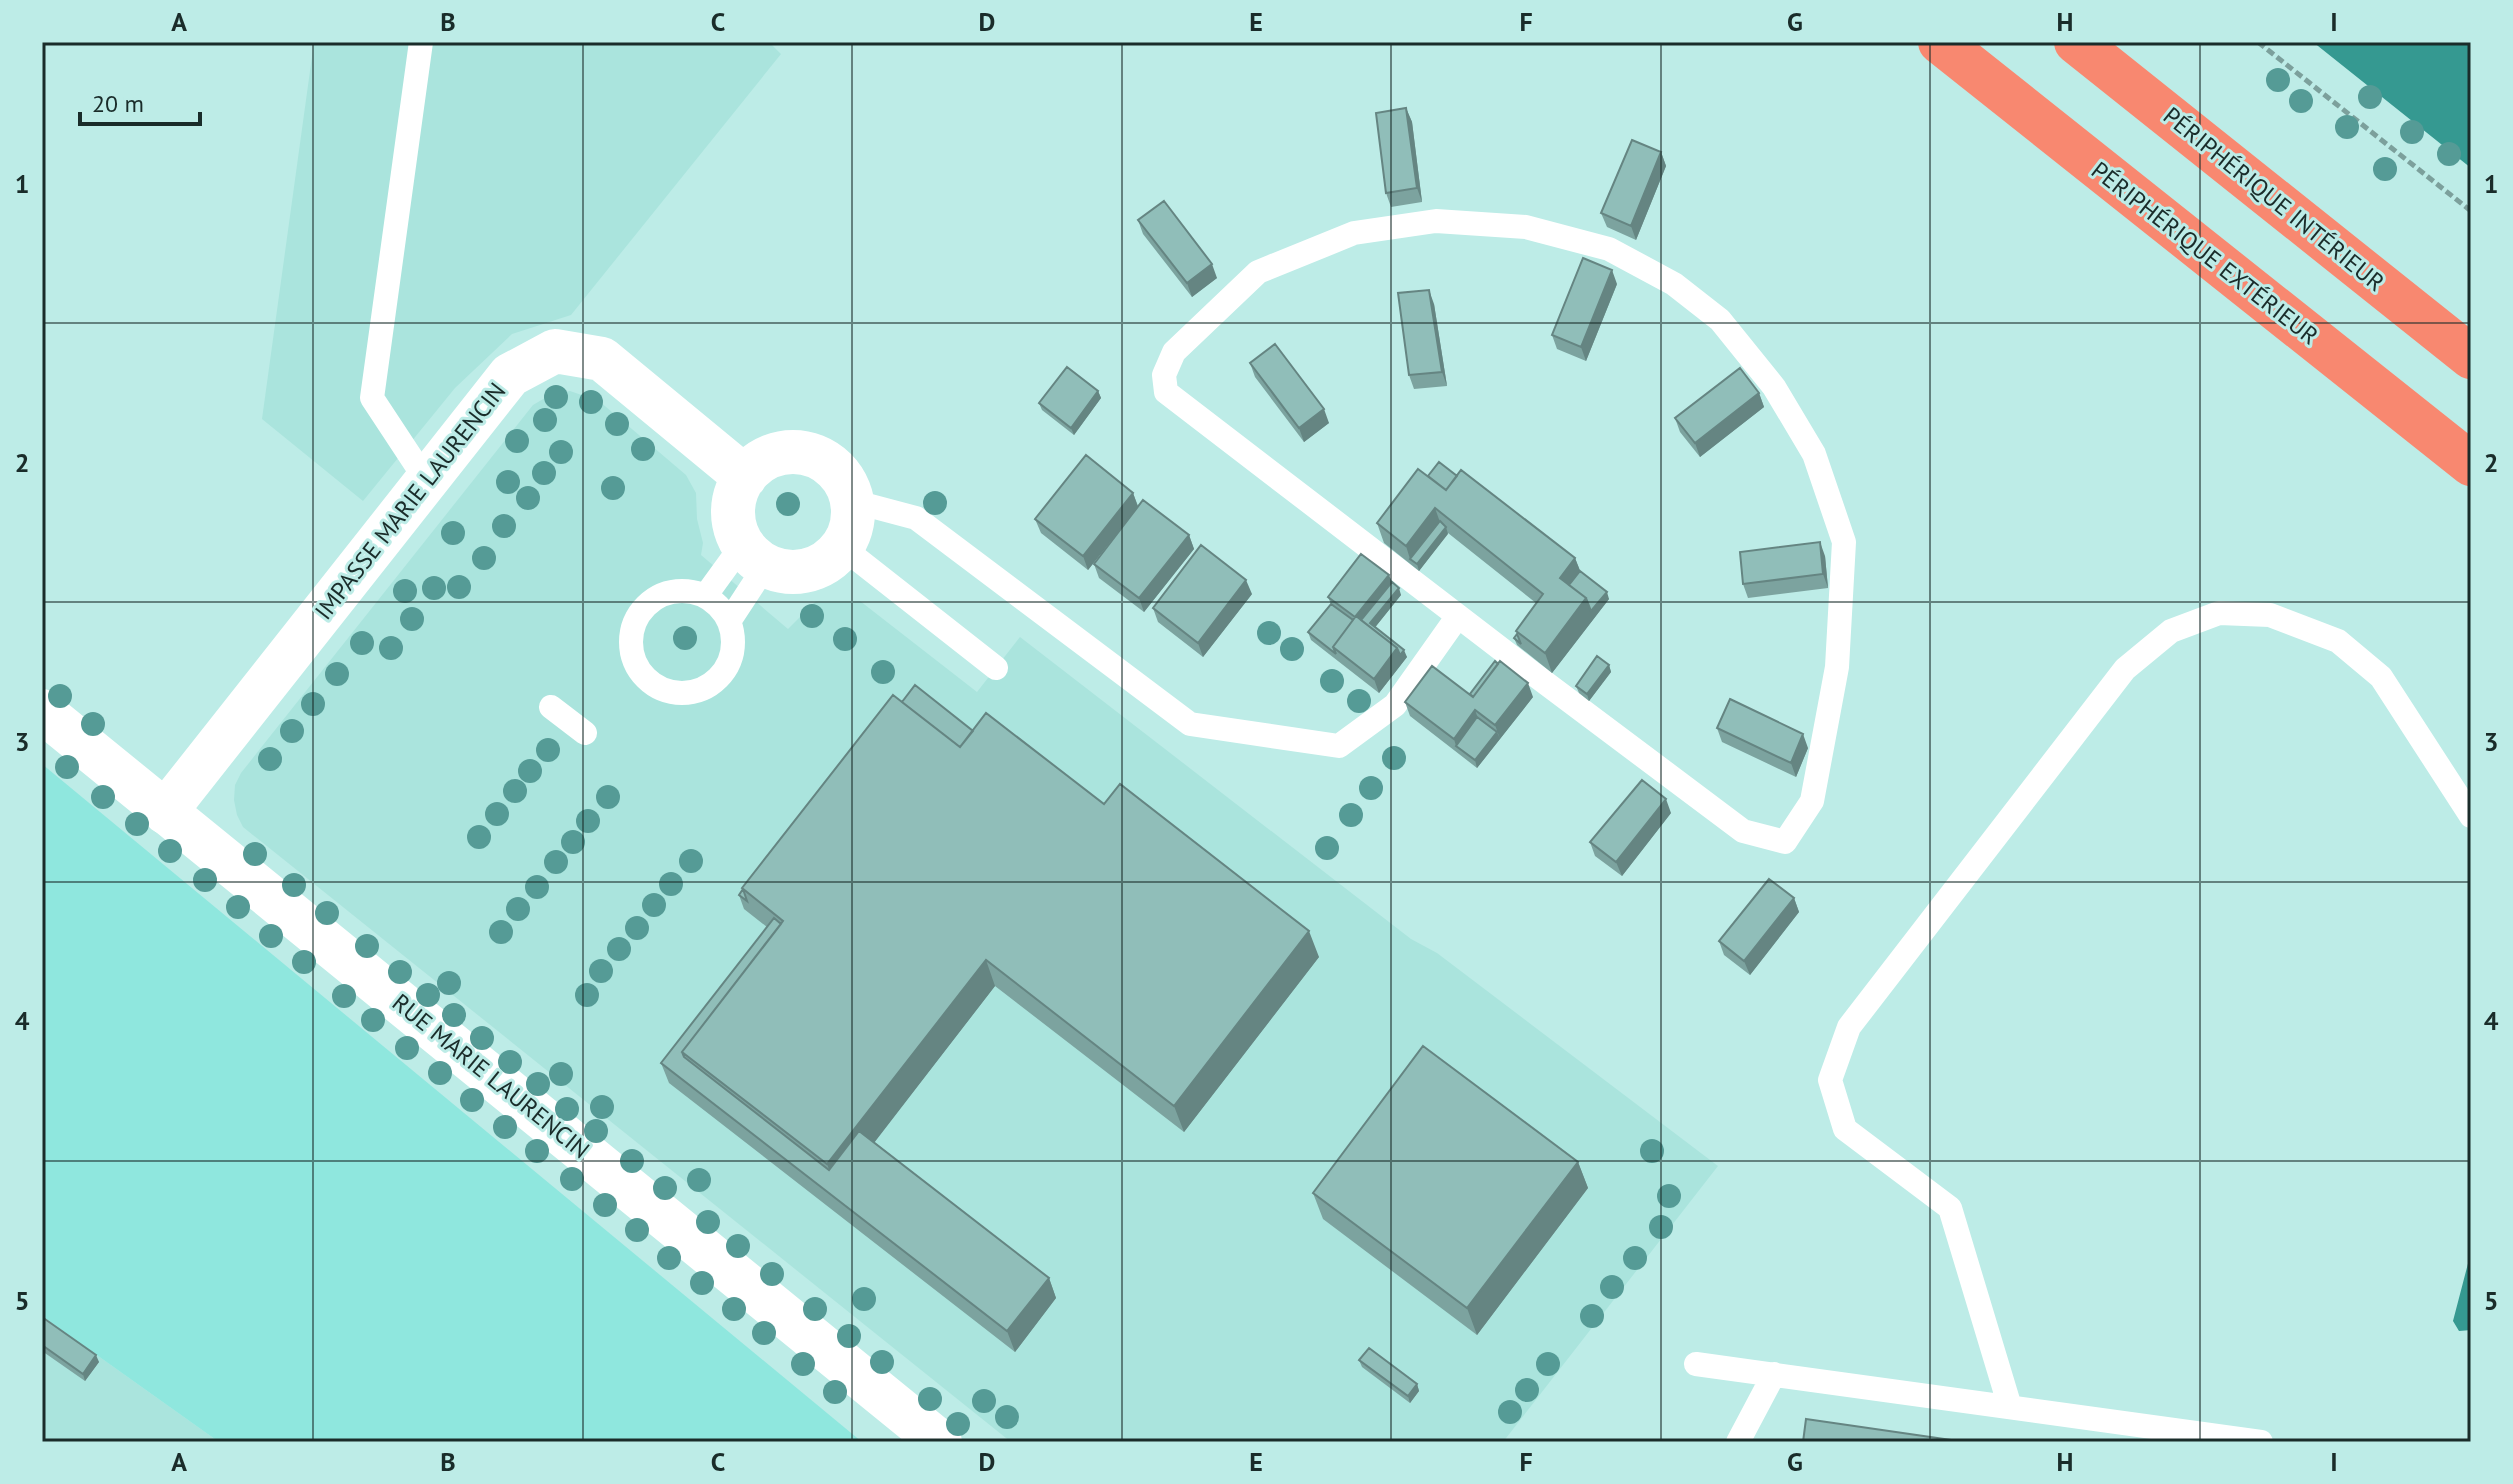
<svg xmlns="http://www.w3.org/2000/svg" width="2513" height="1484" viewBox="0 0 2513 1484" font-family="'PT Sans',sans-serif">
<rect width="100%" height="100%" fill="#bdece7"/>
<!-- built -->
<path fill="#aae4dd" d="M314,42h455l12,12 -210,261 -59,19 -57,54 -92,113 -101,-82z
M570,391l29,10 87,74 10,18 1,26 6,24 -2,12 87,74 28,-28h44l117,91 43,-55 391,302 26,14 281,213 -215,276h-492l-768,-615 -6,-12 -3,-15 1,-15 6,-12 292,-368 17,-10z
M42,1316l177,126h-177z"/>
<!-- green -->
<path fill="#8fe7de" d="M42,764l820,678h-643l-177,-126z"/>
<!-- water -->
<path fill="#359991" d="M2313,42h158v126z
M2471,1252v78l-12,1 -6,-10z"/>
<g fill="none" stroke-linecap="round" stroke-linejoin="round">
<!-- path -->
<path stroke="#7ca09c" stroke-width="5" stroke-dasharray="8 4" stroke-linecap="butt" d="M2258,42l213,169"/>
<!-- service -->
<path stroke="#fff" stroke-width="24" d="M421,42l-49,356 54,82
M1436,221l90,6 83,22 65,35 46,36 54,67 40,67 30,88 -7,125 -25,134 -27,41 -42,-11 -212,-159 -365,-280 -2,-17 10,-23 84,-80 96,-39z
M852,501l64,17 274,206 149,22 56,-41 63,-89
M842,547l154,121
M631 642a51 51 0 1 1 102 0a51 51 0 1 1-102 0Z
M706,595l37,-51
M730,620l36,-55
M551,707l34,26
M1696,1364l565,78
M2010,1407l-60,-199 -105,-79 -15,-49 19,-53 276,-358 46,-38 48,-18 51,2 68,26 43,36 90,139
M1738,1442l36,-68"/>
<!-- minor -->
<path stroke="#fff" stroke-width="44" d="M733 512a60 60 0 1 1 120 0a60 60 0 1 1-120 0Z
M165,812l345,-437 45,-24 47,8 143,118"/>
<!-- tertiary -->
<path stroke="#fff" stroke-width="44" d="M42,711l898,731"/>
<!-- motorway -->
<path stroke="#f88870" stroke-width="44" d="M1940,42l531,422
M2076,42l395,315"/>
</g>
<!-- trees -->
<g fill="#559b96">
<circle cx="2278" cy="80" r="12"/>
<circle cx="2370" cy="97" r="12"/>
<circle cx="2301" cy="101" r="12"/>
<circle cx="2347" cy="127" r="12"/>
<circle cx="2412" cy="132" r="12"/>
<circle cx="2449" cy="154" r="12"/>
<circle cx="2385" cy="169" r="12"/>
<circle cx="556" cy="397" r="12"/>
<circle cx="591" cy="402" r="12"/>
<circle cx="545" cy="420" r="12"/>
<circle cx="617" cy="424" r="12"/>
<circle cx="517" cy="441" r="12"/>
<circle cx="643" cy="449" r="12"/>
<circle cx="561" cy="452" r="12"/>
<circle cx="544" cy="473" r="12"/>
<circle cx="508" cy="482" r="12"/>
<circle cx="613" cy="488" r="12"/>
<circle cx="528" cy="498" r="12"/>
<circle cx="935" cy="503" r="12"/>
<circle cx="788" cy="504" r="12"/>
<circle cx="504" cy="526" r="12"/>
<circle cx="453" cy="533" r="12"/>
<circle cx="484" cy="558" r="12"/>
<circle cx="459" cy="587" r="12"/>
<circle cx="434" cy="588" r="12"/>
<circle cx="405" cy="591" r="12"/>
<circle cx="812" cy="616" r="12"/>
<circle cx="412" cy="619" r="12"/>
<circle cx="1269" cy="633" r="12"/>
<circle cx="685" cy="638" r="12"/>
<circle cx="845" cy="639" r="12"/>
<circle cx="362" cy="643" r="12"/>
<circle cx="391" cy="648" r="12"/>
<circle cx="1292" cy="649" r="12"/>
<circle cx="883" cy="672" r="12"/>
<circle cx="337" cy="674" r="12"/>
<circle cx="1332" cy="681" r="12"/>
<circle cx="60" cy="696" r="12"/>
<circle cx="1359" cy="701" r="12"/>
<circle cx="313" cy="704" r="12"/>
<circle cx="93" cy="724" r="12"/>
<circle cx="292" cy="731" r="12"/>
<circle cx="548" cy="750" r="12"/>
<circle cx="1394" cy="758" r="12"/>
<circle cx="270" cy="759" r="12"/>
<circle cx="67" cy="767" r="12"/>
<circle cx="530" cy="771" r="12"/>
<circle cx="1371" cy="788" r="12"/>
<circle cx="515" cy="791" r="12"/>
<circle cx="103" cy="797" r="12"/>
<circle cx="608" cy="797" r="12"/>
<circle cx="497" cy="814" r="12"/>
<circle cx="1351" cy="815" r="12"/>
<circle cx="588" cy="821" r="12"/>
<circle cx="137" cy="824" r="12"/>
<circle cx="479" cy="837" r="12"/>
<circle cx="573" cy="842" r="12"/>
<circle cx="1327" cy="848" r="12"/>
<circle cx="170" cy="851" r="12"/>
<circle cx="255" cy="854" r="12"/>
<circle cx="691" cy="861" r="12"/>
<circle cx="556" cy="862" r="12"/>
<circle cx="205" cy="880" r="12"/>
<circle cx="671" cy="884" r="12"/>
<circle cx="294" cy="885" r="12"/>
<circle cx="537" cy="887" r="12"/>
<circle cx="654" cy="905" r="12"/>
<circle cx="238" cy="907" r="12"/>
<circle cx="518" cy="909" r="12"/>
<circle cx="327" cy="913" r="12"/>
<circle cx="637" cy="928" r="12"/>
<circle cx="501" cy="932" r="12"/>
<circle cx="271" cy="936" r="12"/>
<circle cx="367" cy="946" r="12"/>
<circle cx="619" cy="949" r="12"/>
<circle cx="304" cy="962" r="12"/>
<circle cx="601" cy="971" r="12"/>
<circle cx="400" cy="972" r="12"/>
<circle cx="449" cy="983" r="12"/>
<circle cx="428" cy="995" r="12"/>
<circle cx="587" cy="995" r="12"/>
<circle cx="344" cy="996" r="12"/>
<circle cx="454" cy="1015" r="12"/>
<circle cx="373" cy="1020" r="12"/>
<circle cx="482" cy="1038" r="12"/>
<circle cx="407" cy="1048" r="12"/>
<circle cx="510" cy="1062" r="12"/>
<circle cx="440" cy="1073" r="12"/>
<circle cx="561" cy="1074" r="12"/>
<circle cx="538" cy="1084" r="12"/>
<circle cx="472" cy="1100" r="12"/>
<circle cx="602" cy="1107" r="12"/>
<circle cx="567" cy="1109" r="12"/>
<circle cx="505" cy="1127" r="12"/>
<circle cx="596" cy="1131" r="12"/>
<circle cx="537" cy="1151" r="12"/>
<circle cx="1652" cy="1151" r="12"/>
<circle cx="632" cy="1161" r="12"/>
<circle cx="572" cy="1179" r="12"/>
<circle cx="699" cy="1180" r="12"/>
<circle cx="665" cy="1188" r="12"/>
<circle cx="1669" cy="1196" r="12"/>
<circle cx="605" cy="1205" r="12"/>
<circle cx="708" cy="1222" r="12"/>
<circle cx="1661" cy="1227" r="12"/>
<circle cx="637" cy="1230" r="12"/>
<circle cx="738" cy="1246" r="12"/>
<circle cx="669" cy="1258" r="12"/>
<circle cx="1635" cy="1258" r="12"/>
<circle cx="772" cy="1274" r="12"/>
<circle cx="702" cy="1283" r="12"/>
<circle cx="1612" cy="1287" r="12"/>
<circle cx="864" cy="1299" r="12"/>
<circle cx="734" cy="1309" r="12"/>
<circle cx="815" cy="1309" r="12"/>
<circle cx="1592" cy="1316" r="12"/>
<circle cx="764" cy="1333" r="12"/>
<circle cx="849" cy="1336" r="12"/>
<circle cx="882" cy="1362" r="12"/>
<circle cx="803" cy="1364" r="12"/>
<circle cx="1548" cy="1364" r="12"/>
<circle cx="1527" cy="1390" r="12"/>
<circle cx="835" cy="1392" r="12"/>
<circle cx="930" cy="1399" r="12"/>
<circle cx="984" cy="1401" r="12"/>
<circle cx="1510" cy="1412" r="12"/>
<circle cx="1007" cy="1417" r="12"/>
<circle cx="958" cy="1424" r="12"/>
</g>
<!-- wall -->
<path fill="#7ca39f" d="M1406,108l6,14 10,80 -31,5 -5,-14z
M1661,152l5,14 -30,74 -29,-13 -6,-14z
M1138,220l79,58 -25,19 -49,-63z
M1617,284l-31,77 -29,-12 -5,-14z
M1434,304l13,82 -33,3 -5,-14z
M1250,363l79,60 -25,19 -49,-65z
M1098,391l3,7 -27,37 -32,-25 -3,-7z
M1759,393l5,14 -64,50 -20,-25 -5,-14z
M1457,476l118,82 5,13 29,28 -57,74 -35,-28 -3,-7 3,-4 -1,-3 20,-28 -88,-70 -29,38 -35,-28 -7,-20z
M1133,493l5,13 51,29 5,14 -50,63 -45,-34 -5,-14 30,-40 -36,46 -47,-37 -6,-14z
M1825,556l3,32 -80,10 -5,-14z
M1389,575l3,7 9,13 -26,32 32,30 -28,36 -68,-53 -3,-8 23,-28 -3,-7z
M1252,594l-49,63 -45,-35 -5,-14z
M1609,665l2,7 -22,29 -10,-8 -3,-7z
M1470,694l63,3 -56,71 -67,-52 -5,-14z
M902,702l71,29 131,73 215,153 -135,175 -189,-146 -121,156 175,136 7,20 -41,54 -346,-269 -8,-20 106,-136 -23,-18 -5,-14z
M1717,728l91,20 -12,29 -74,-35z
M1671,813l-49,63 -27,-20 -5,-14z
M1794,898l5,14 -49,63 -26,-20 -5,-14z
M1578,1162l10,26 -111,147 -154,-116 -10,-26z
M42,1317l57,45 -14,19 -43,-30z
M1359,1360l58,24 2,7 -9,12 -48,-36z"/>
<!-- shaded-wall -->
<path fill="#658582" d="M1406,108l6,14 10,80 -5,-14z
M1661,152l5,14 -30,74 -5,-14z
M1212,264l5,14 -25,19 -5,-14z
M1612,270l5,14 -31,77 -5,-14z
M1429,290l5,14 13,82 -5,-14z
M1098,391l3,7 -27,37 -3,-7z
M1759,393l5,14 -64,50 -5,-14z
M1324,409l5,14 -25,19 -5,-14z
M1133,493l5,14 -50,63 -5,-14z
M1435,508l7,20 -32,31 -4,-13z
M1446,527l2,7 -29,37 -2,-7z
M1189,535l5,14 -50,63 -5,-14z
M1820,542l5,14 3,32 -5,-14z
M1575,558l8,20 -13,17 -10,-17z
M1389,575l5,14 -31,38 -8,-10z
M1246,580l6,14 -49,63 -5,-14z
M1399,588l2,7 -28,35 -3,-7z
M1607,592l2,7 -57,74 -7,-20 41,-55z
M1397,648l7,2 3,7 -28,36 -5,-14z
M1609,665l2,7 -22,29 -2,-7z
M1528,683l5,14 -33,42 -5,-14z
M1475,710l5,14 -24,22 -2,-7z
M1497,732l3,7 -23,29 -2,-8z
M1803,734l5,14 -12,29 -5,-14z
M1666,799l5,14 -49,63 -6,-14z
M1794,898l5,14 -49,63 -6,-14z
M1309,931l10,26 -135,175 -10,-26z
M986,960l9,26 -158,205 -10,-27z
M1578,1162l10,26 -111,147 -10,-27z
M1049,1278l7,20 -41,54 -8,-21z
M96,1355l3,7 -14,19 -2,-7z
M1417,1384l2,7 -9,12 -2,-7z"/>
<!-- building -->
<path fill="#90beb9" stroke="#658582" stroke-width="2" d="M1406,108l11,80 -31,5 -10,-80z
M1632,140l29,12 -30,74 -30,-13z
M1164,201l48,63 -25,19 -49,-63z
M1583,258l29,12 -31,77 -29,-12z
M1429,290l13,82 -33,3 -11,-82z
M1275,344l49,65 -25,19 -49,-65z
M1067,367l31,24 -27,37 -32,-25z
M1740,368l19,25 -64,50 -20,-25z
M1086,455l47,38 -50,63 -48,-37z
M1439,462l18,14 -11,14 -18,-14z
M1418,469l28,21 15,-20 114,88 -15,20 26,20 -41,55 -29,-22 27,-37 -108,-86 -29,38 -29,-23z
M1143,500l46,35 -50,63 -45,-34z
M1440,521l6,6 -29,37 -7,-5z
M1820,542l3,32 -80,10 -3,-32z
M1201,545l45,35 -48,63 -45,-35z
M1361,554l28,21 -34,42 -27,-20z
M1580,571l27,21 -16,19 -5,-13 -17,-13z
M1392,582l7,6 -29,35 34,27 -4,5 -3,-7 -36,-28z
M1331,604l22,16 -20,27 3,7 -28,-22z
M1356,616l41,32 -23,31 -41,-32z
M1517,634l4,10 -7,-6z
M1597,656l12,9 -22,29 -11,-8z
M1495,661l3,3 -25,33 -3,-3z
M1500,661l28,22 -33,42 -20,-15 -21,29 -49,-37 27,-36 41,31z
M915,685l58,46 -13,16 -58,-45z
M893,695l67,52 26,-34 118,91 16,-20 189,147 -135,175 -188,-146 -159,204 -145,-112 101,-131 -41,-33z
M1730,699l73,35 -12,29 -74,-35z
M1477,717l20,15 -22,28 -19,-14z
M1642,780l24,19 -50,63 -26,-20z
M1769,879l25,19 -50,63 -25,-20z
M743,889l4,12 -8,-6z
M774,918l7,6 -99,128 2,5 145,113 30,-39 190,147 -42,53 -346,-268z
M1423,1046l155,116 -111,146 -154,-115z
M42,1317l54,38 -13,19 -41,-29z
M1369,1348l48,36 -9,12 -49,-36z
M1806,1419l159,23h-162z"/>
<!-- grid -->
<path fill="none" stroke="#1a2c2a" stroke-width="2" stroke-opacity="0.55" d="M313,42v1400M583,42v1400M852,42v1400M1122,42v1400M1391,42v1400M1661,42v1400M1930,42v1400M2200,42v1400M42,323h2429M42,602h2429M42,882h2429M42,1161h2429"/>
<g text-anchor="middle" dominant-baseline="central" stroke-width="6" stroke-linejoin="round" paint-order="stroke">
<!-- street labels -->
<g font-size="24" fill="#1a2c2a" stroke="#bdece7">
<text transform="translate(2274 199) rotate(39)">PÉRIPHÉRIQUE INTÉRIEUR</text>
<text transform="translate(2205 253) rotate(38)">PÉRIPHÉRIQUE EXTÉRIEUR</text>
<text transform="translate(410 501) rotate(-52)">IMPASSE MARIE LAURENCIN</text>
<text transform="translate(491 1076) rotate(39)">RUE MARIE LAURENCIN</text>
</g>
</g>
<!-- border -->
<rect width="2513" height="1484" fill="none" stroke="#bdece7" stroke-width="88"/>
<!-- scale -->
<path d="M80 112v12h120v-12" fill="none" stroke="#1a2c2a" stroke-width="4"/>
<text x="92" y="112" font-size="24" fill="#1a2c2a" stroke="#bdece7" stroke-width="6" paint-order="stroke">20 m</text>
<rect x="44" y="44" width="2425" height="1396" fill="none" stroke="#1a2c2a" stroke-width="3"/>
<g font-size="26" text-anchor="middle" font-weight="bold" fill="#1a2c2a">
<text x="179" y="31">A</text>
<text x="448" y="31">B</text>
<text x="718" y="31">C</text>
<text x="987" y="31">D</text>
<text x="1256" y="31">E</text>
<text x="1526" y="31">F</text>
<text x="1795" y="31">G</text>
<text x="2065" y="31">H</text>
<text x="2334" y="31">I</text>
<text x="22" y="193">1</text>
<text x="2491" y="193">1</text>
<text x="22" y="472">2</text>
<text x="2491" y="472">2</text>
<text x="22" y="751">3</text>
<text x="2491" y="751">3</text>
<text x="22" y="1030">4</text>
<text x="2491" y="1030">4</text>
<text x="22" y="1310">5</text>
<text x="2491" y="1310">5</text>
<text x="179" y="1471">A</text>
<text x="448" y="1471">B</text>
<text x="718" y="1471">C</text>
<text x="987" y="1471">D</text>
<text x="1256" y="1471">E</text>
<text x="1526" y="1471">F</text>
<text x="1795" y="1471">G</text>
<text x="2065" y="1471">H</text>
<text x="2334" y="1471">I</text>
</g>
</svg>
